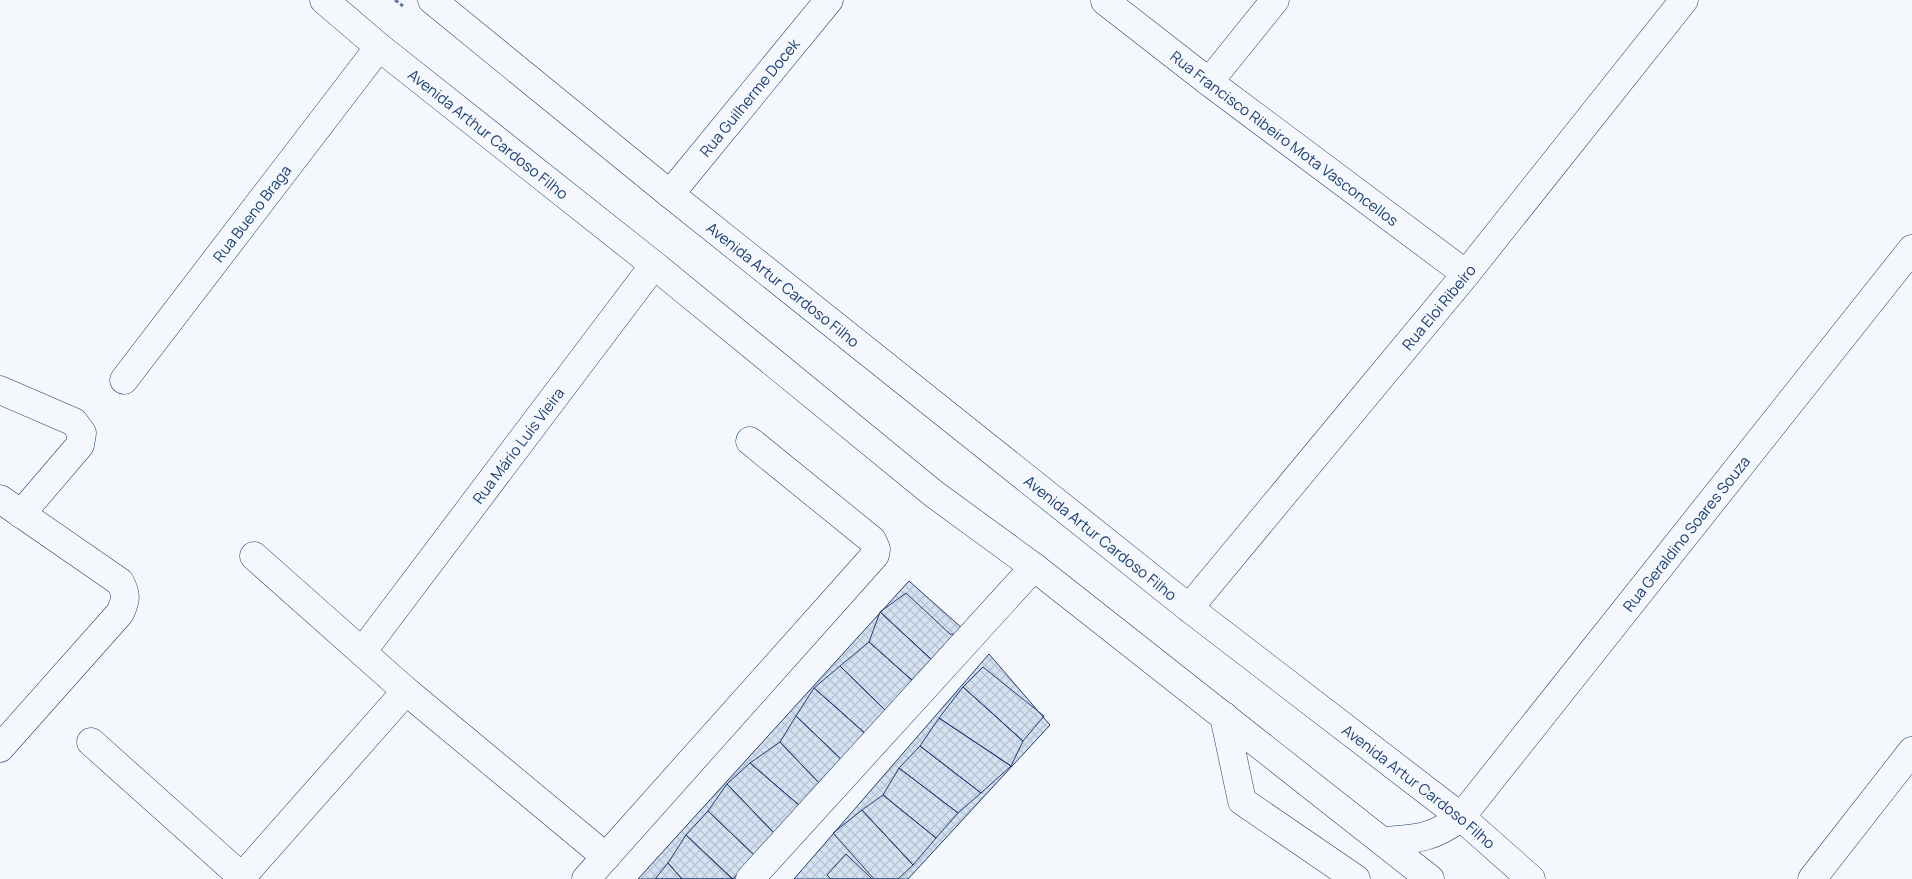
<svg xmlns="http://www.w3.org/2000/svg" width="1912" height="879" viewBox="0 0 1912 879" font-family="Manrope,sans-serif">
<defs>
<pattern id="building-cross-hatch" width="8" height="8" patternUnits="userSpaceOnUse" patternTransform="scale(1.25)"><rect width="8" height="8" fill="#d5e0f0"/><path d="M0 0l8 8M0 8l8-8" fill="none" stroke="#b6c1d1"/></pattern>
</defs>
<rect width="100%" height="100%" fill="#f4f7fb"/>
<!-- building -->
<path fill="url(#building-cross-hatch)" stroke="#1d3f73" d="M909,581l62,55 -231,243h-102z
M906,593l44,41 21,2 -39,24 -52,-48z
M880,612l52,48 -19,21 -44,-39z
M869,642l44,39 -28,29 -45,-44z
M989,654l61,71 -142,154h-114z
M840,666l45,44 -18,25 -53,-47z
M983,667l61,49 -21,25 -60,-54z
M963,687l60,54 -12,25 -72,-48z
M814,688l53,47 -24,26 -47,-45z
M796,716l47,45 -24,22 -39,-41z
M939,718l72,48 -30,27 -61,-47z
M780,742l39,41 -19,23 -50,-43z
M920,746l61,47 -23,20 -59,-45z
M750,763l50,43 -26,27 -47,-49z
M899,768l59,45 -22,25 -53,-43z
M727,784l47,49 -20,22 -46,-44z
M883,795l53,43 -23,27 -51,-55z
M862,810l51,55 -15,14h-24l-41,-46z
M708,811l46,44 -21,24 -47,-44z
M686,835l46,44h-50l-14,-16z
M846,854l26,25h-41l-4,-4z
M668,863l14,16h-27z"/>
<g fill="none" stroke-linecap="round" stroke-linejoin="round">
<defs>
<g id="street">
<path id="s1" d="M1105,1l104,81 257,192"/>
<path d="M1209,82l66,-82"/>
<path id="s2" d="M670,194l159,-194"/>
<path id="s3" d="M124,380l255,-333"/>
<path d="M0,390l74,32 8,11 -2,12 -59,69"/>
<path d="M0,499l120,83c7,13 6,18 0,31l-120,135"/>
<path d="M254,556l152,135 200,166"/>
<path id="s4" d="M1189,608l277,-334 218,-274"/>
<path id="s5" d="M362,652l292,-387"/>
<path d="M91,742l151,135"/>
<path id="s6" d="M1461,817l451,-568"/>
<path d="M240,879l166,-188"/>
<path d="M586,879l289,-324 1,-6 -4,-9 -122,-99"/>
<path d="M750,879l284,-312"/>
<path d="M1812,879l100,-128"/>
</g>
<path id="secondary" d="M1224,716l18,85 114,78"/>
<g id="primary">
<path id="s7" d="M324,0l55,47 275,218 280,229 100,73 396,312"/>
<path id="s8" d="M432,0l238,194 519,414 272,209 70,62"/>
<path d="M1384,841c33,-2 50,-3 77,-24"/>
</g>
</defs>
<!-- street casing -->
<use href="#street" stroke="#1d3f73" stroke-width="29"/>
<!-- secondary casing -->
<use href="#secondary" stroke="#1d3f73" stroke-width="29"/>
<!-- primary casing -->
<use href="#primary" stroke="#1d3f73" stroke-width="29"/>
<!-- path -->
<path stroke="#5e769c" stroke-width="3" stroke-dasharray="4 2.5" stroke-linecap="butt" d="M395,0l8,6"/>
<!-- street -->
<use href="#street" stroke="#f4f7fb" stroke-width="28"/>
<!-- secondary -->
<use href="#secondary" stroke="#f4f7fb" stroke-width="28"/>
<!-- primary -->
<use href="#primary" stroke="#f4f7fb" stroke-width="28"/>
</g>
<g text-anchor="middle" dominant-baseline="central" stroke-width="4" stroke-linejoin="round" paint-order="stroke">
<!-- street labels -->
<g font-size="15" fill="#1d3f73" stroke="#f4f7fb">
<text stroke="none"><textPath href="#s2" startOffset="125">Rua Guilherme Docek</textPath></text>
<text stroke="none"><textPath href="#s7" startOffset="212">Avenida Arthur Cardoso Filho</textPath></text>
<text stroke="none"><textPath href="#s1" startOffset="226">Rua Francisco Ribeiro Mota Vasconcellos</textPath></text>
<text stroke="none"><textPath href="#s3" startOffset="210">Rua Bueno Braga</textPath></text>
<text stroke="none"><textPath href="#s8" startOffset="452">Avenida Artur Cardoso Filho</textPath></text>
<text stroke="none"><textPath href="#s4" startOffset="391">Rua Eloi Ribeiro</textPath></text>
<text stroke="none"><textPath href="#s5" startOffset="259">Rua Mário Luís Vieira</textPath></text>
<text stroke="none"><textPath href="#s6" startOffset="362">Rua Geraldino Soares Souza</textPath></text>
<text stroke="none"><textPath href="#s8" startOffset="858">Avenida Artur Cardoso Filho</textPath></text>
<text stroke="none"><textPath href="#s8" startOffset="1262">Avenida Artur Cardoso Filho</textPath></text>
</g>
</g>
</svg>
